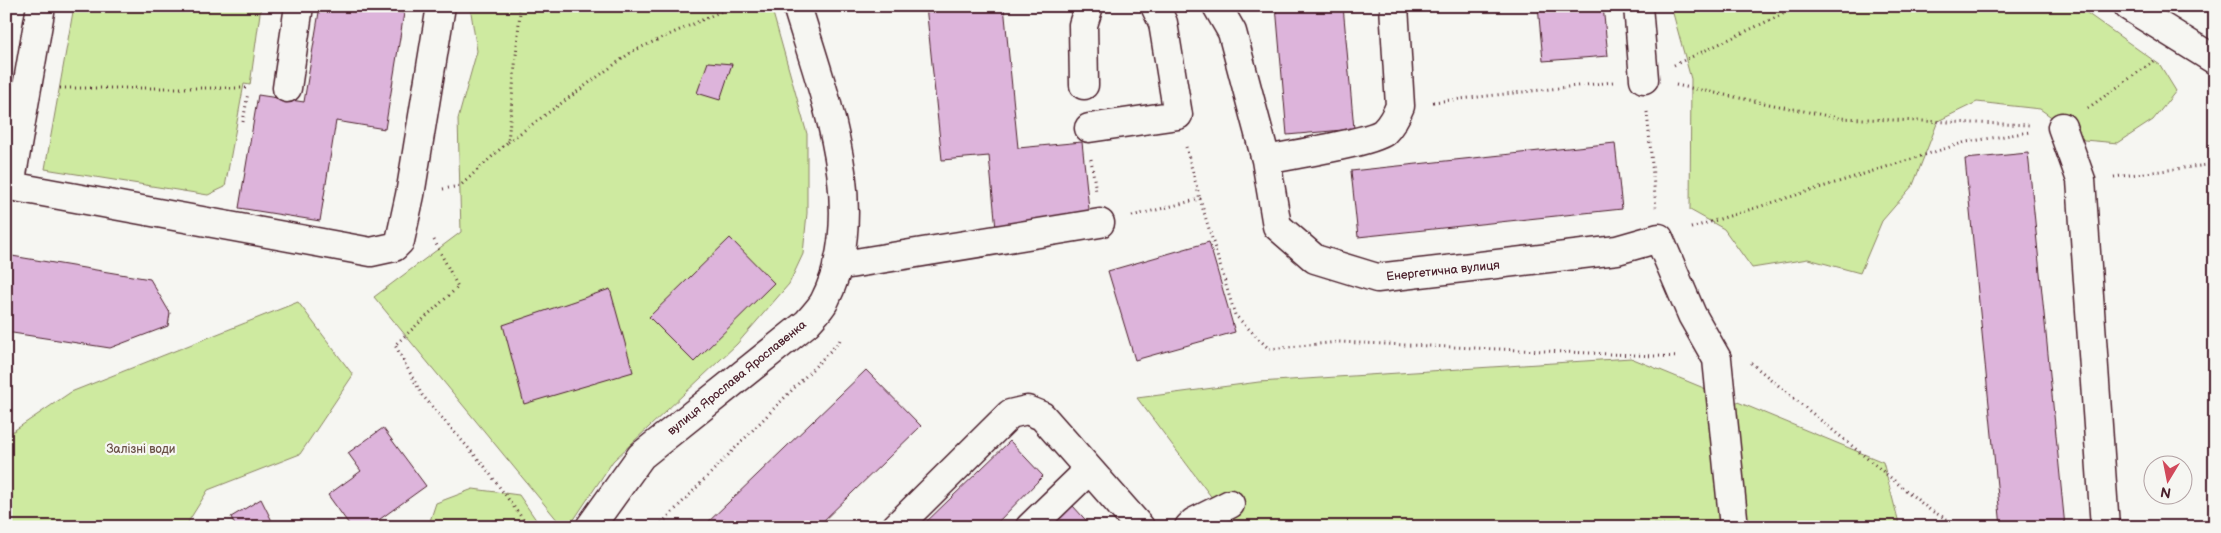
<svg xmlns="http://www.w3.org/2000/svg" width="2221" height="533" viewBox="0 0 2221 533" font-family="'Balsamiq Sans',sans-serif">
<rect width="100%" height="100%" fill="#f6f6f2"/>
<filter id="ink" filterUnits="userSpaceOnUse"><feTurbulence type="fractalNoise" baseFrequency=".02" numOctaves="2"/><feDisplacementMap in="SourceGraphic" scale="10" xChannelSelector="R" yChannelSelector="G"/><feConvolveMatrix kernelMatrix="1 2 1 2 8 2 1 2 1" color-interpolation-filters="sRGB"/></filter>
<g filter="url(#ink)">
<!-- green -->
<path fill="#ceeaa0" stroke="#8c8466" d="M74,6h187l-11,79 -6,-1 -19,103 -17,8 -163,-26z
M470,6h301l36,128v79l-4,41 -14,30 -52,60 -124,117 -44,66h-6l-189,-230 87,-65 -3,-113 19,-68z
M1671,6h406l83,59 16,26 -23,29 -35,23 -34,-3 -44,-31 -63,-7 -39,19 -25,64 -31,36 -22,52 -52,-14 -56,9 -28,-39 -34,-19 1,-131z
M298,302l55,73 -53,79 -92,36 -23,37h-179v-91l65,-44z
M1631,358l252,104 17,65h-189l-60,-3 -20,3h-397l-97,-129 122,-16z
M473,489l46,6 22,32h-113l8,-24z"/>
<!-- building -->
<path fill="#ddb4db" stroke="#4a1f2b" d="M320,6h40l44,7 -19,116 -49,-8 -16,100 -81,-13 19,-113 46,7z
M926,6h81h-3l14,142 64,-6 8,77 -94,10 -7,-73 -47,4z
M1276,6h67l11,123 -67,6z
M1538,6h65l5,50 -65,5z
M708,62l24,2 -12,36 -23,-7z
M1615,143l7,66 -264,28 -7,-66z
M2028,153l7,69 30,305h-64l-36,-368z
M730,238l44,45 -80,79 -45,-45z
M1209,242l26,90 -100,28 -27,-89z
M6,255l144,24 20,34 -2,13 -58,22 -104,-16z
M610,289l23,83 -109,32 -21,-79z
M866,370l55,56 -104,101h-114z
M383,428l43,58 -57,41h-18l-23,-32 33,-24 -13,-18z
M1010,441l33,35 -50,51h-72z
M261,499l14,28h-39l-5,-10z
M1073,506l19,21h-40z"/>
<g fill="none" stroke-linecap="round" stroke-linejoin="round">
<defs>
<path id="minor" d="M1217,6l15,26 34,128 11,66 38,33 62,19 240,-28 42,-12 33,77 25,44 17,168
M1638,6l6,73
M2128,6l87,54
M1084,85l-1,-60 6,-19
M287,88l12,-82
M2062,127l19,53 24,347
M1089,128l89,-13 -15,-92 -8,-17
M1266,160c20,-4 106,-18 118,-28 8,-8 12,-16 16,-26l-6,-100
M10,186l361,66 23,-5 6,-6 10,-46 31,-189
M10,186l31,-180
M837,266l263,-43
M590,527l51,-71 166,-133c6,-7 13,-14 17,-21 47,-91 0,-206 -27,-296
M896,527l114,-113 17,-4 15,6 98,111
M1030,527l59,-57
M1189,527l5,-5 36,-18"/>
</defs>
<!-- minor casing -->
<use href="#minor" stroke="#4a1f2b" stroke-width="31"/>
<!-- path -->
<path stroke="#4a1f2b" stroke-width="3" stroke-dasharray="1 4" stroke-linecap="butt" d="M1674,65l126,-59
M1676,85l162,33 193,7
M60,88h189
M1433,102l180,-20
M2088,108l66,-47
M1647,112l9,95
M243,122l5,-29
M508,142l125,-91 100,-45
M1186,147l14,52
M1091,159l5,33
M2114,177l101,-13
M443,189l17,-3 48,-44 12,-130 -2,-6
M1132,216l68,-17 35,116 34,34 70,-7 340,15
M1691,228l275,-86 64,-10
M434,240l24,47 -63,58 27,50 63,72 39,54 -2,6
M1751,363l179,147 31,17
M658,527l181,-185 2,-5"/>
<!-- minor -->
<use href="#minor" stroke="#f6f6f2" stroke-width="28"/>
</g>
</g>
<g text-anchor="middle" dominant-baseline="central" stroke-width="4.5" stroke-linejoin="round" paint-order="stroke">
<!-- street labels -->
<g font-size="12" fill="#4a1f2b" stroke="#f6f6f2">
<text transform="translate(1443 271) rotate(-6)">Енергетична вулиця</text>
<text transform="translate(737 378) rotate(-39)">вулиця Ярослава Ярославенка</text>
</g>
<!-- park labels -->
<g font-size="12" fill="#6b5248" stroke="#f6f6f2">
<text x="141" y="449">Залізні води</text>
</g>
</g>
<!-- margin -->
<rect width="2221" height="533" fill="none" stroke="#f6f6f2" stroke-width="25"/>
<rect x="12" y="12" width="2196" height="508" fill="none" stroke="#4a1f2b" stroke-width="2" filter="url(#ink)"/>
<!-- north arrow -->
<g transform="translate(2168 480) rotate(190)"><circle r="24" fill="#f6f6f2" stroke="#b1a0a2"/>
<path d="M0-4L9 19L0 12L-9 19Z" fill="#d1495b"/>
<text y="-8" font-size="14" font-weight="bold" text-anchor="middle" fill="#4a1f2b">N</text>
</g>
</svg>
